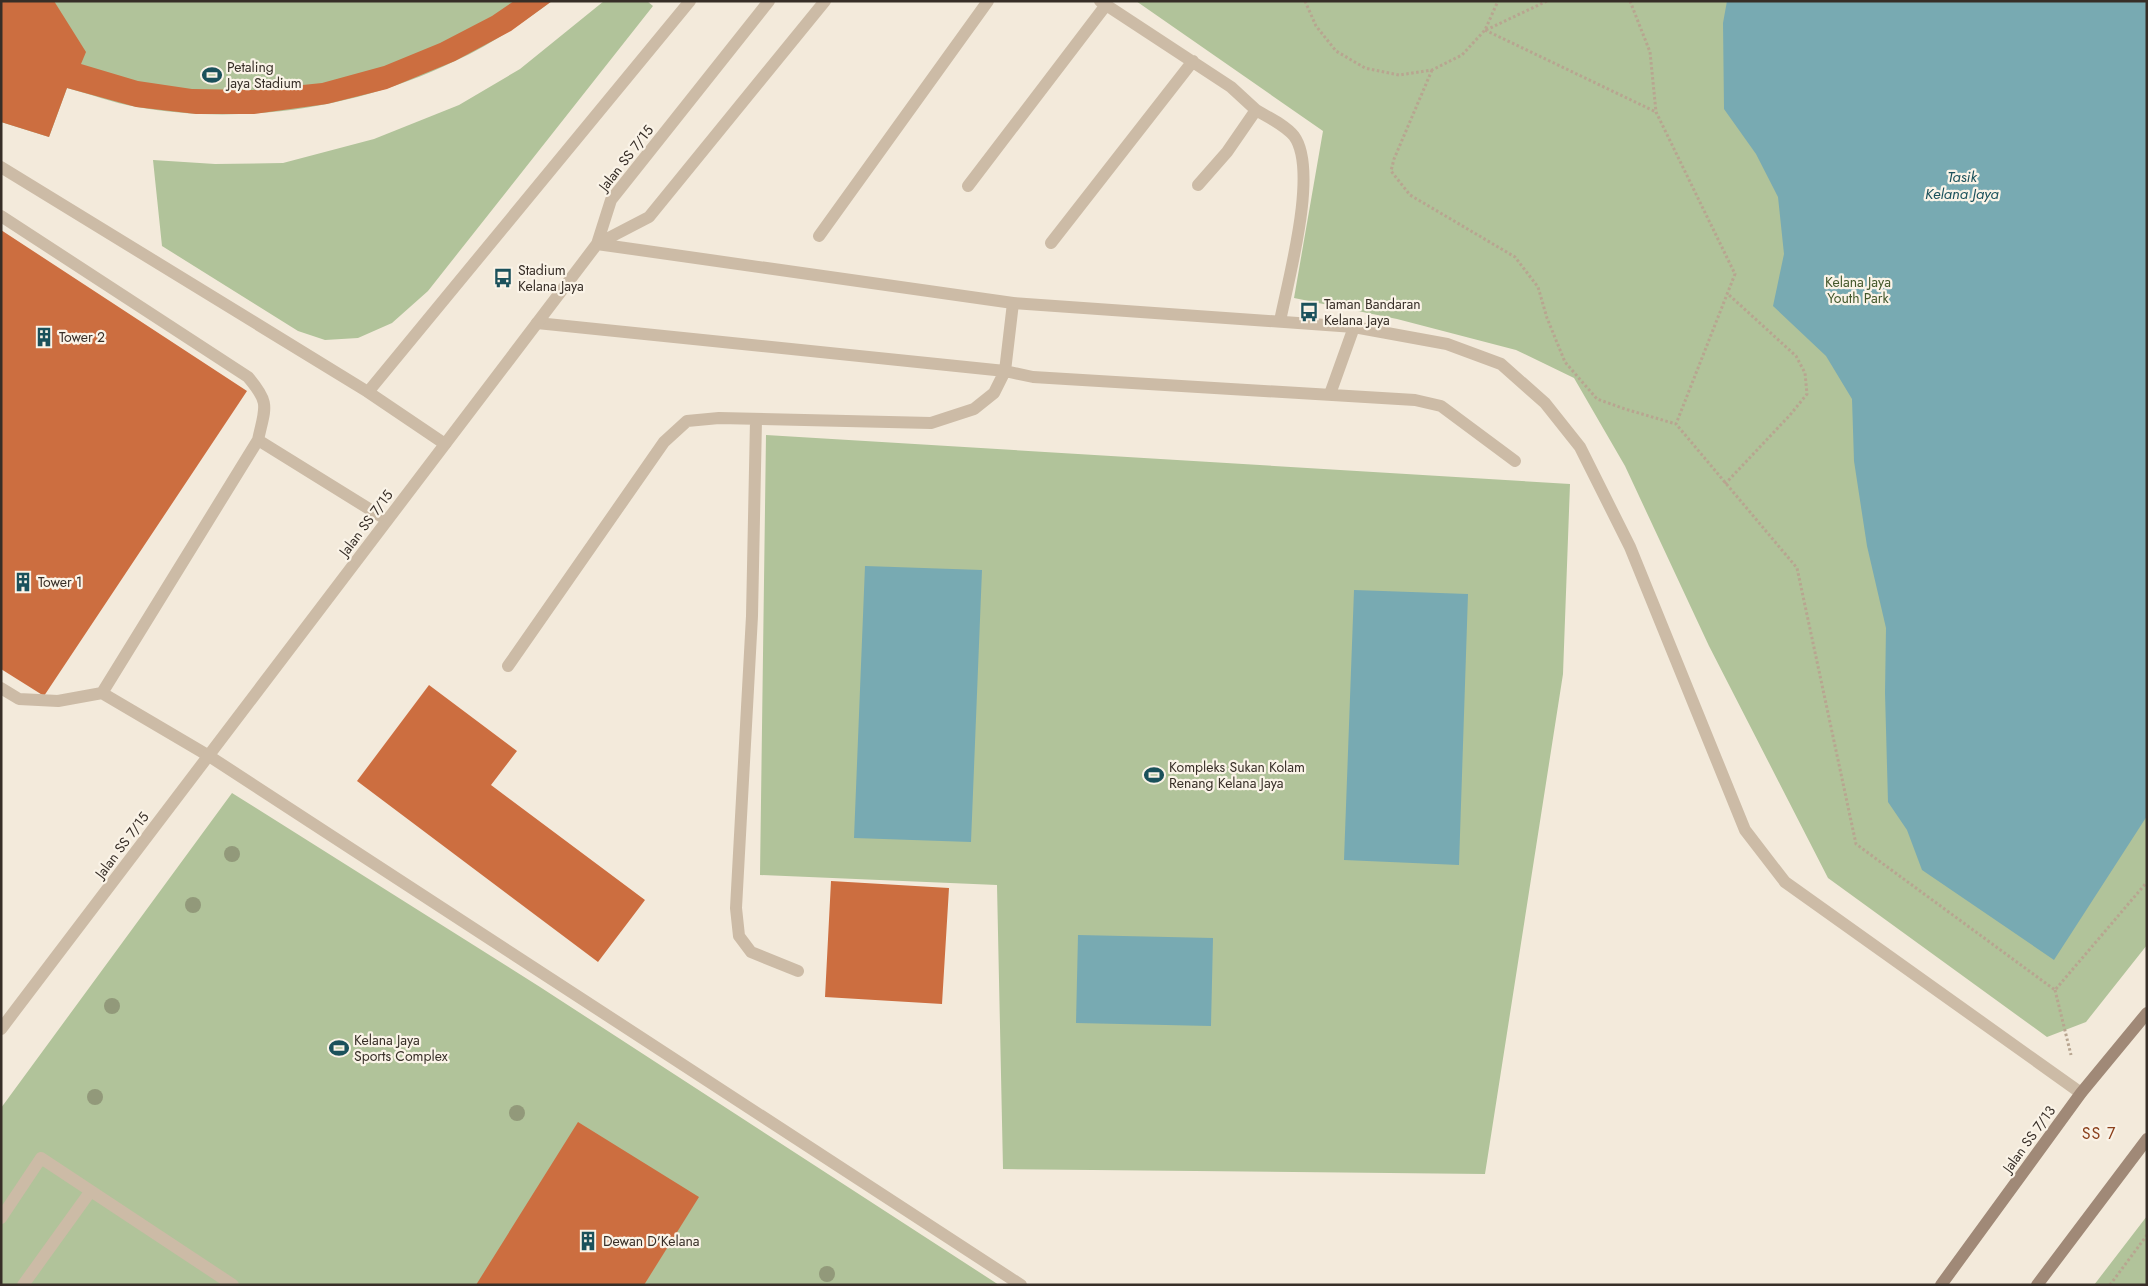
<svg xmlns="http://www.w3.org/2000/svg" width="2148" height="1286" viewBox="0 0 2148 1286" font-family="Jost,sans-serif">
<rect width="100%" height="100%" fill="#f3eadb"/>
<!-- green -->
<path fill="#b1c39a" d="M1,1h551c-31,23 -62,44 -97,60 -97,47 -212,65 -318,46 -24,-4 -47,-13 -70,-19l-18,49 -48,-15z
M604,1h43l6,5 -225,285 -36,32 -34,15 -33,2 -27,-9 -136,-85 -9,-86 62,4 68,-1 91,-24 85,-34 61,-36z
M1136,1h1011v944l-61,77 -39,15 -219,-159 -119,-232 -84,-180 -51,-88 -58,-28 -119,-31 -103,-21 29,-167z
M766,435l804,49 -7,190 -78,500 -482,-5 -6,-284 -237,-10z
M232,793l308,194 459,298h-998v-177z
M2147,1216v69h-53z"/>
<!-- water -->
<path fill="#78aab2" d="M1727,1h420v815l-93,144 -132,-90 -15,-40 -19,-28 -3,-109 1,-65 -19,-82 -13,-85 -2,-62 -26,-43 -53,-50 11,-52 -6,-57 -22,-43 -32,-45 -1,-86z
M865,566l117,4 -11,272 -117,-4z
M1354,590l114,4 -9,271 -115,-5z
M1078,935l135,3 -2,88 -135,-3z"/>
<!-- building -->
<path fill="#cc6e40" d="M1,1h53l32,51 -5,12 57,17 54,8 61,1 69,-7 62,-17 56,-23 52,-27 22,-15h38l-41,30 -56,30 -68,28 -60,15 -73,10h-58l-60,-7 -69,-19 -18,49 -48,-15z
M1,230l246,161 -203,305 -43,-27z
M429,685l88,66 -26,34 154,115 -47,62 -241,-181z
M831,881l118,7 -7,116 -117,-7z
M578,1122l121,75 -55,88h-168z"/>
<g fill="none" stroke-linecap="round" stroke-linejoin="round">
<!-- path -->
<path stroke="#b8a590" stroke-width="3" stroke-dasharray="2.5 2.5" stroke-linecap="butt" d="M1305,1l11,25 20,25 29,17 34,7 33,-5 30,-15 23,-25 13,-29
M1630,1l20,51 6,60 79,162 -59,150 121,144 59,276 199,146 92,-108
M1485,30l171,82
M1486,30l61,-29
M1432,70l-38,89 -3,12 19,24 105,62 23,30 9,31 18,44 32,37 28,10 51,15
M1725,484l65,-69 17,-21 -2,-21 -9,-17 -68,-62
M2055,990l16,65
M2110,1285l37,-50"/>
<!-- lane -->
<path stroke="#ccbba6" stroke-width="12" d="M1100,1l131,86 25,23 -29,42 -29,33
M1256,110c12,7 29,15 38,26 25,34 -6,144 -14,185
M1,167l367,225 77,52
M968,186l138,-181
M1,216l247,161c23,27 17,30 10,63l-156,253
M819,236l169,-235
M1051,243l142,-182
M537,323l468,48 28,6 382,23 26,6 74,55
M368,392l322,-391
M1330,394l24,-67
M756,420l-4,196 -16,292 3,28 12,16 47,19
M258,440l129,80
M508,666l156,-224 23,-21 32,-3 212,5 43,-14 20,-16 11,-22 8,-68
M1,688l18,11 39,2 44,-8 107,63 812,529
M1,1218l40,-60 192,127
M23,1285l67,-93"/>
<!-- street -->
<path stroke="#ccbba6" stroke-width="12" d="M597,244l416,59 341,24 93,17 54,20 44,39 35,44 50,100 115,283 40,52 296,211
M597,244l52,-27 176,-216
M1,1029l596,-785 14,-44 158,-199"/>
<!-- secondary -->
<path stroke="#a08977" stroke-width="12" d="M1941,1285l140,-192 66,-80
M2037,1285l110,-146"/>
</g>
<!-- trees -->
<g fill="#92997a">
<circle cx="232" cy="854" r="8"/>
<circle cx="193" cy="905" r="8"/>
<circle cx="112" cy="1006" r="8"/>
<circle cx="95" cy="1097" r="8"/>
<circle cx="517" cy="1113" r="8"/>
<circle cx="827" cy="1274" r="8"/>
</g>
<!-- icons -->
<defs>
<symbol id="stadium-bare" viewBox="-9 -9 18 18"><path d="M0-5a6.5 5 0 1 0 0 10a6.5 5 0 1 0 0-10ZM-3.5-1.8h7v3.6h-7Z" fill="#1b515b" stroke="#faf3e7" stroke-width="2.5" paint-order="stroke"/></symbol>
<symbol id="bus-bare" viewBox="-9 -9 18 18"><path d="M-5-6H5V4H4V6H2V4H-2V6H-4V4H-5ZM-3.5-4V0h7V-4ZM-3.5 1.2v1.5H-2V1.2ZM2 1.2v1.5H3.5V1.2Z" fill="#1b515b" stroke="#faf3e7" stroke-width="2.5" paint-order="stroke"/></symbol>
<symbol id="building-bare" viewBox="-9 -9 18 18"><path d="M-4-6H4V6H1V3H-1V6H-4ZM-2.5-4.3h1.7v1.8h-1.7ZM.8-4.3h1.7v1.8H.8ZM-2.5-1h1.7V.8h-1.7ZM.8-1h1.7V.8H.8Z" fill="#1b515b" stroke="#faf3e7" stroke-width="2.5" paint-order="stroke"/></symbol>
</defs>
<g fill-rule="evenodd">
<use href="#stadium-bare" x="198" y="61" width="28" height="28"/>
<use href="#bus-bare" x="489" y="264" width="28" height="28"/>
<use href="#bus-bare" x="1295" y="298" width="28" height="28"/>
<use href="#building-bare" x="30" y="323" width="28" height="28"/>
<use href="#building-bare" x="9" y="568" width="28" height="28"/>
<use href="#stadium-bare" x="1140" y="761" width="28" height="28"/>
<use href="#stadium-bare" x="325" y="1034" width="28" height="28"/>
<use href="#building-bare" x="574" y="1227" width="28" height="28"/>
</g>
<g text-anchor="middle" dominant-baseline="central" stroke-width="4.5" stroke-linejoin="round" paint-order="stroke">
<!-- poi labels -->
<g font-size="14" fill="#372e27" stroke="#faf3e7" text-anchor="start">
<text x="227" y="67">Petaling<tspan x="227" dy="16">Jaya Stadium</tspan></text>
<text x="518" y="270">Stadium<tspan x="518" dy="16">Kelana Jaya</tspan></text>
<text x="1324" y="304">Taman Bandaran<tspan x="1324" dy="16">Kelana Jaya</tspan></text>
<text x="59" y="337">Tower 2</text>
<text x="38" y="582">Tower 1</text>
<text x="1169" y="767">Kompleks Sukan Kolam<tspan x="1169" dy="16">Renang Kelana Jaya</tspan></text>
<text x="354" y="1040">Kelana Jaya<tspan x="354" dy="16">Sports Complex</tspan></text>
<text x="603" y="1241">Dewan D'Kelana</text>
</g>
<!-- street labels -->
<g font-size="14" fill="#372e27" stroke="#faf3e7">
<text transform="translate(626 158) rotate(-52)">Jalan SS 7/15</text>
<text transform="translate(366 523) rotate(-53)">Jalan SS 7/15</text>
<text transform="translate(122 845) rotate(-53)">Jalan SS 7/15</text>
<text transform="translate(2029 1139) rotate(-54)">Jalan SS 7/13</text>
</g>
<!-- park labels -->
<g font-size="14" fill="#42572a" stroke="#faf3e7">
<text x="1858" y="282">Kelana Jaya<tspan x="1858" dy="16">Youth Park</tspan></text>
</g>
<!-- water labels -->
<g font-size="15" font-style="italic" fill="#1b515b" stroke="#faf3e7">
<text x="1962" y="177">Tasik<tspan x="1962" dy="17">Kelana Jaya</tspan></text>
</g>
<!-- quarter labels -->
<g font-size="16" letter-spacing="1" fill="#8b401c" stroke="#faf3e7">
<text x="2099" y="1133">SS 7</text>
</g>
</g>
<!-- border -->
<rect width="2148" height="1286" fill="none" stroke="#372e27" stroke-width="5"/>
</svg>
